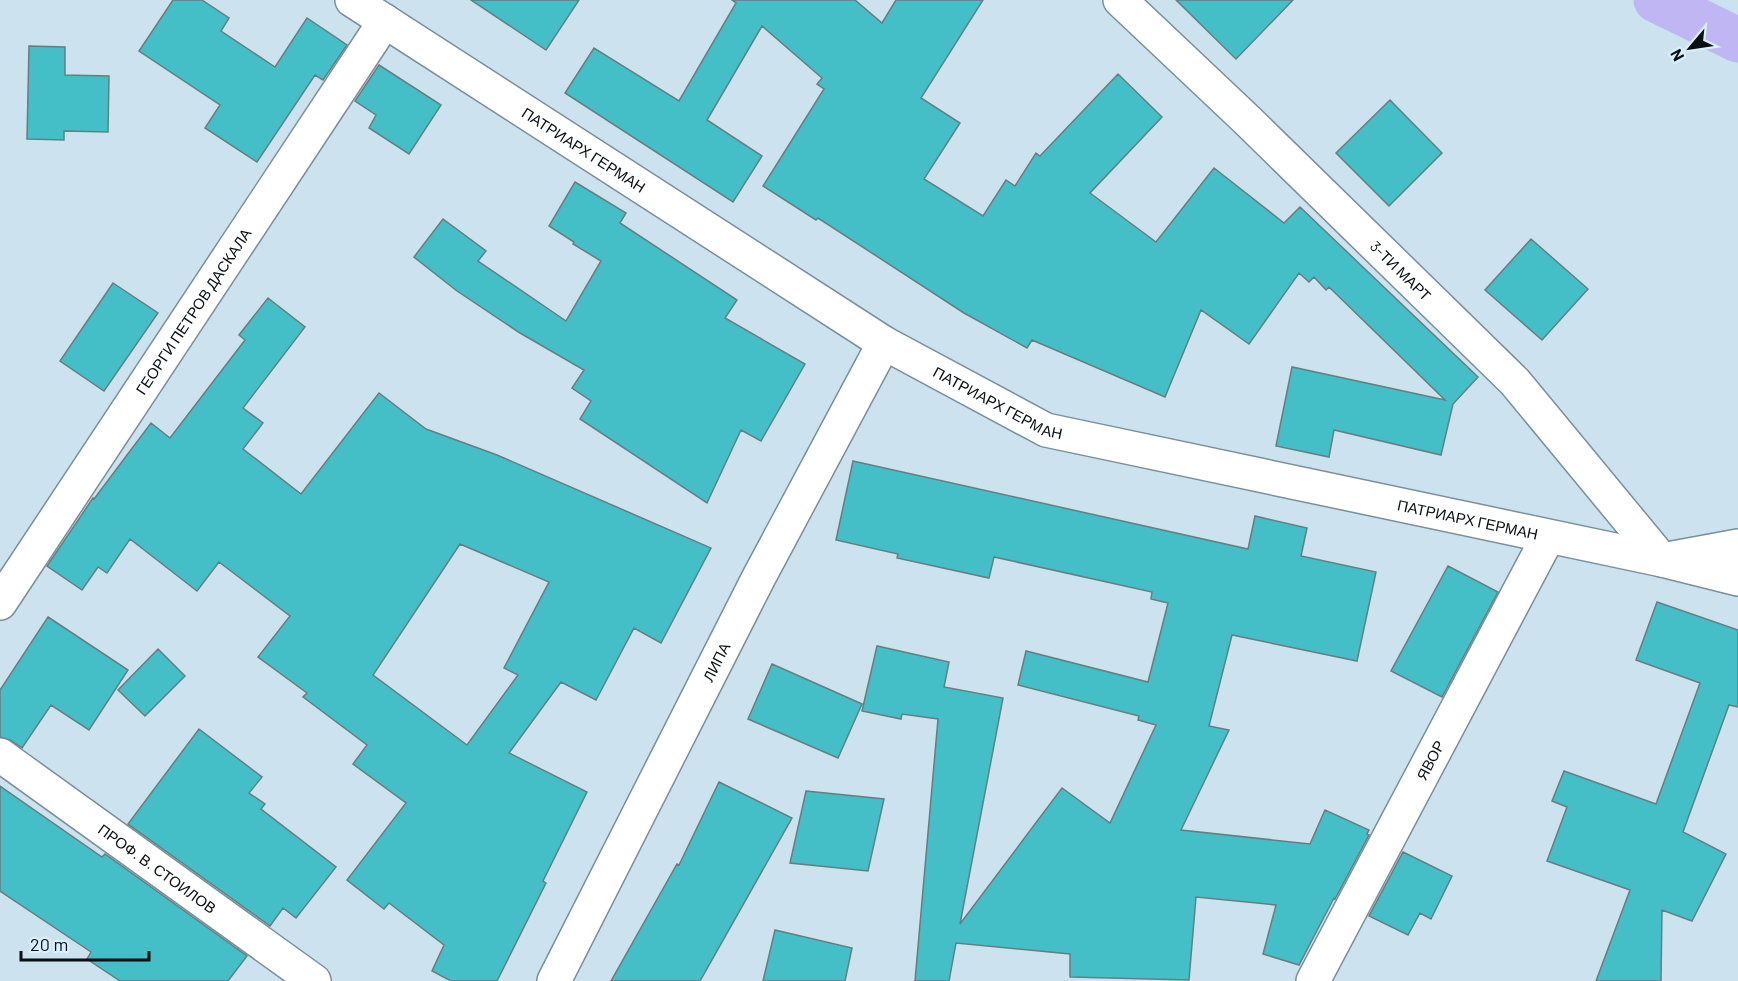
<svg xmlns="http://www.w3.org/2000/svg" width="1738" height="981" viewBox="0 0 1738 981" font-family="Barlow,sans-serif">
<rect width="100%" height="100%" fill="#cce3ef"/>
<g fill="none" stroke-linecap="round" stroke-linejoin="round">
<!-- canal -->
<path stroke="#bfb6f3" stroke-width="45" d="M1656,0l82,40"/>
</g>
<!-- building -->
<path fill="#44bfc8" stroke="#657e80" stroke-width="1.5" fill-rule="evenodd" d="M173,0h29l27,18 -8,13 54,36 32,-49 40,27 -24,35 -8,-5 -58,87 -52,-34 15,-23 -81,-54z
M471,0h108l-33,50z
M732,0h123l27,23 14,-23h87l-62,98 39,25 -36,56 59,37 23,-36 9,6 21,-33 4,3 78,-82 44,43 -72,76 66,49 58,-74 70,55 16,-16 178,170 -25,27 -12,51 -107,-25 -5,27 -53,-11 16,-79 153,33 -116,-113 -3,3 -12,-13 -5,5 -10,-9 -50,71 -48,-34 -36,87 -133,-57 -5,8 -63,-35 -146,-95 -2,2 -53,-34 61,-97 -7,-5 5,-6 -60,-52 -55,94 55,36 -29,46 -168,-109 29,-45 85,53 57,-98z
M1176,0h117l-57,59z
M29,46l36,1v28l44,1 -1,56 -44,-1v9l-37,-1z
M379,65l62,40 -32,49 -40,-26 7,-13 -21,-14z
M1390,100l52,53 -53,53 -53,-53z
M575,182l51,31 -6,10 117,77 -12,18 80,46 -44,77 -20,-11 -34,73 -127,-84 11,-18 -19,-13 12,-18 -64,-37 -63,-42 -43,-34 29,-38 43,32 -8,10 88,60 35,-60 -28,-17 1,-2 -25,-16z
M1531,239l57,50 -46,51 -57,-50z
M113,283l45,30 -54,78 -44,-30z
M268,298l37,29 -62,81 20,15 -20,26 58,45 78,-101 47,36 71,26 214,93 -50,95 -27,-15 -38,72 -35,-18 -52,71 78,39 -44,89 3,2 -49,98h-46l-19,-10 12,-26 -55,-42 -5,6 -37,-29 59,-77 -53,-39 14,-19 -64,-48 4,-4 -49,-36 32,-41 -71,-54 -22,29 -67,-52 -23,34 -9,-6 -16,23 -35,-24 46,-68 1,1 57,-76 19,15 75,-98 -6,-5zM460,544l89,38 -45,86 14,7 -51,70 -94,-70z
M853,461l395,88 7,-33 52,12 -6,28 75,16 -19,89 -125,-26 -23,91 20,4 -48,100 129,14 15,-34 44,20 -2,4 2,1 -34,64 -1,-1 -35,67 -36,-11 13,-49 -80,-8 -7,83 -119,-3v-23l-114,-11 -7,38h-34l23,-262 -36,-5 -1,5 -39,-8 15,-65 72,16 -5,25 59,11 -43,226 102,-136 48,35 46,-98 -18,-5 1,-4 -121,-31 8,-34 122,31 20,-79 -17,-4 1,-7 -158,-35 -5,21 -92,-20 1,-4 -62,-14z
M1448,566l50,26 -56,105 -51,-26z
M1657,602l81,28v77l-9,-2 -46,127 43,22 -34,67 -30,-11 -1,71h-65l34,-91 -83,-29 20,-54 -15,-6 12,-30 92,33 44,-121 -64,-23z
M48,617l80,53 -39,60 -38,-25 -29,43 -12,-8 -10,-3v-47z
M158,649l27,27 -40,40 -27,-26z
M772,664l90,40 -24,54 -90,-39z
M199,729l63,48 -13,16 16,11 -4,5 75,58 -40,51 -13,-10 -13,18 -142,-102z
M719,782l73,36 -92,163h-89l66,-117 2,1z
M0,786l102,71 3,-3 142,102 -19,25h-108l-33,-22 4,-7 -91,-61z
M806,791l78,8 -16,72 -78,-8z
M1403,852l49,24 -21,43 -11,-6 -12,22 -39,-19z
M775,930l77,18 -7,33h-82z"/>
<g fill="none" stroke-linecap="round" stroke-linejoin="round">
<defs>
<g id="minor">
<path id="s1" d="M352,0l532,343 162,87 616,130 76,19"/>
<path id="s2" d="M1120,0l126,119 269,263 147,178"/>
<path d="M1673,558l65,-12"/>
<path id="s3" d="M0,603l385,-582"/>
<path id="s4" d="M0,755l314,226"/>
<path id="s5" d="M554,981l205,-404 125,-234"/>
<path id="s6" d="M1313,981l235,-444"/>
</g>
</defs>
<!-- minor casing -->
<use href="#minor" stroke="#7a8f9a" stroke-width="36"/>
<!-- minor -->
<use href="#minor" stroke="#fff" stroke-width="33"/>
</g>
<g text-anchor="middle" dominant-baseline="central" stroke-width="6" stroke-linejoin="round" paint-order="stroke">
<!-- street labels -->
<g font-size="15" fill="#070f13" stroke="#d9f0fc">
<text stroke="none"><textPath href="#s1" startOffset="276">ПАТРИАРХ ГЕРМАН</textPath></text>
<text stroke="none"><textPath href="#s2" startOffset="390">3-ТИ МАРТ</textPath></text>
<text stroke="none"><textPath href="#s3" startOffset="350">ГЕОРГИ ПЕТРОВ ДАСКАЛА</textPath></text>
<text stroke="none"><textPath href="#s1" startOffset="762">ПАТРИАРХ ГЕРМАН</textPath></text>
<text stroke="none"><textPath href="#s1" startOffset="1248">ПАТРИАРХ ГЕРМАН</textPath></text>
<text stroke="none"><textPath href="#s5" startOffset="358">ЛИПА</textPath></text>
<text stroke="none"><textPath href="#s6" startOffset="250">ЯВОР</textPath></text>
<text stroke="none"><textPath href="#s4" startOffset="194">ПРОФ. В. СТОИЛОВ</textPath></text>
</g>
</g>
<!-- north arrow -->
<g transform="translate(1690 48) rotate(241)" stroke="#d9f0fc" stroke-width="4.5" paint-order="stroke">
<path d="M0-4.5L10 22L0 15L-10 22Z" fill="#070f13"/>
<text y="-9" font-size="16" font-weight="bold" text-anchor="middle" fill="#070f13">N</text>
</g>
<!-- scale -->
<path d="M21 951v9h128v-9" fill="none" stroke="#070f13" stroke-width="3"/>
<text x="30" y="951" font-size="18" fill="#070f13" stroke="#d9f0fc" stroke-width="4.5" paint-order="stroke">20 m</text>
</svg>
